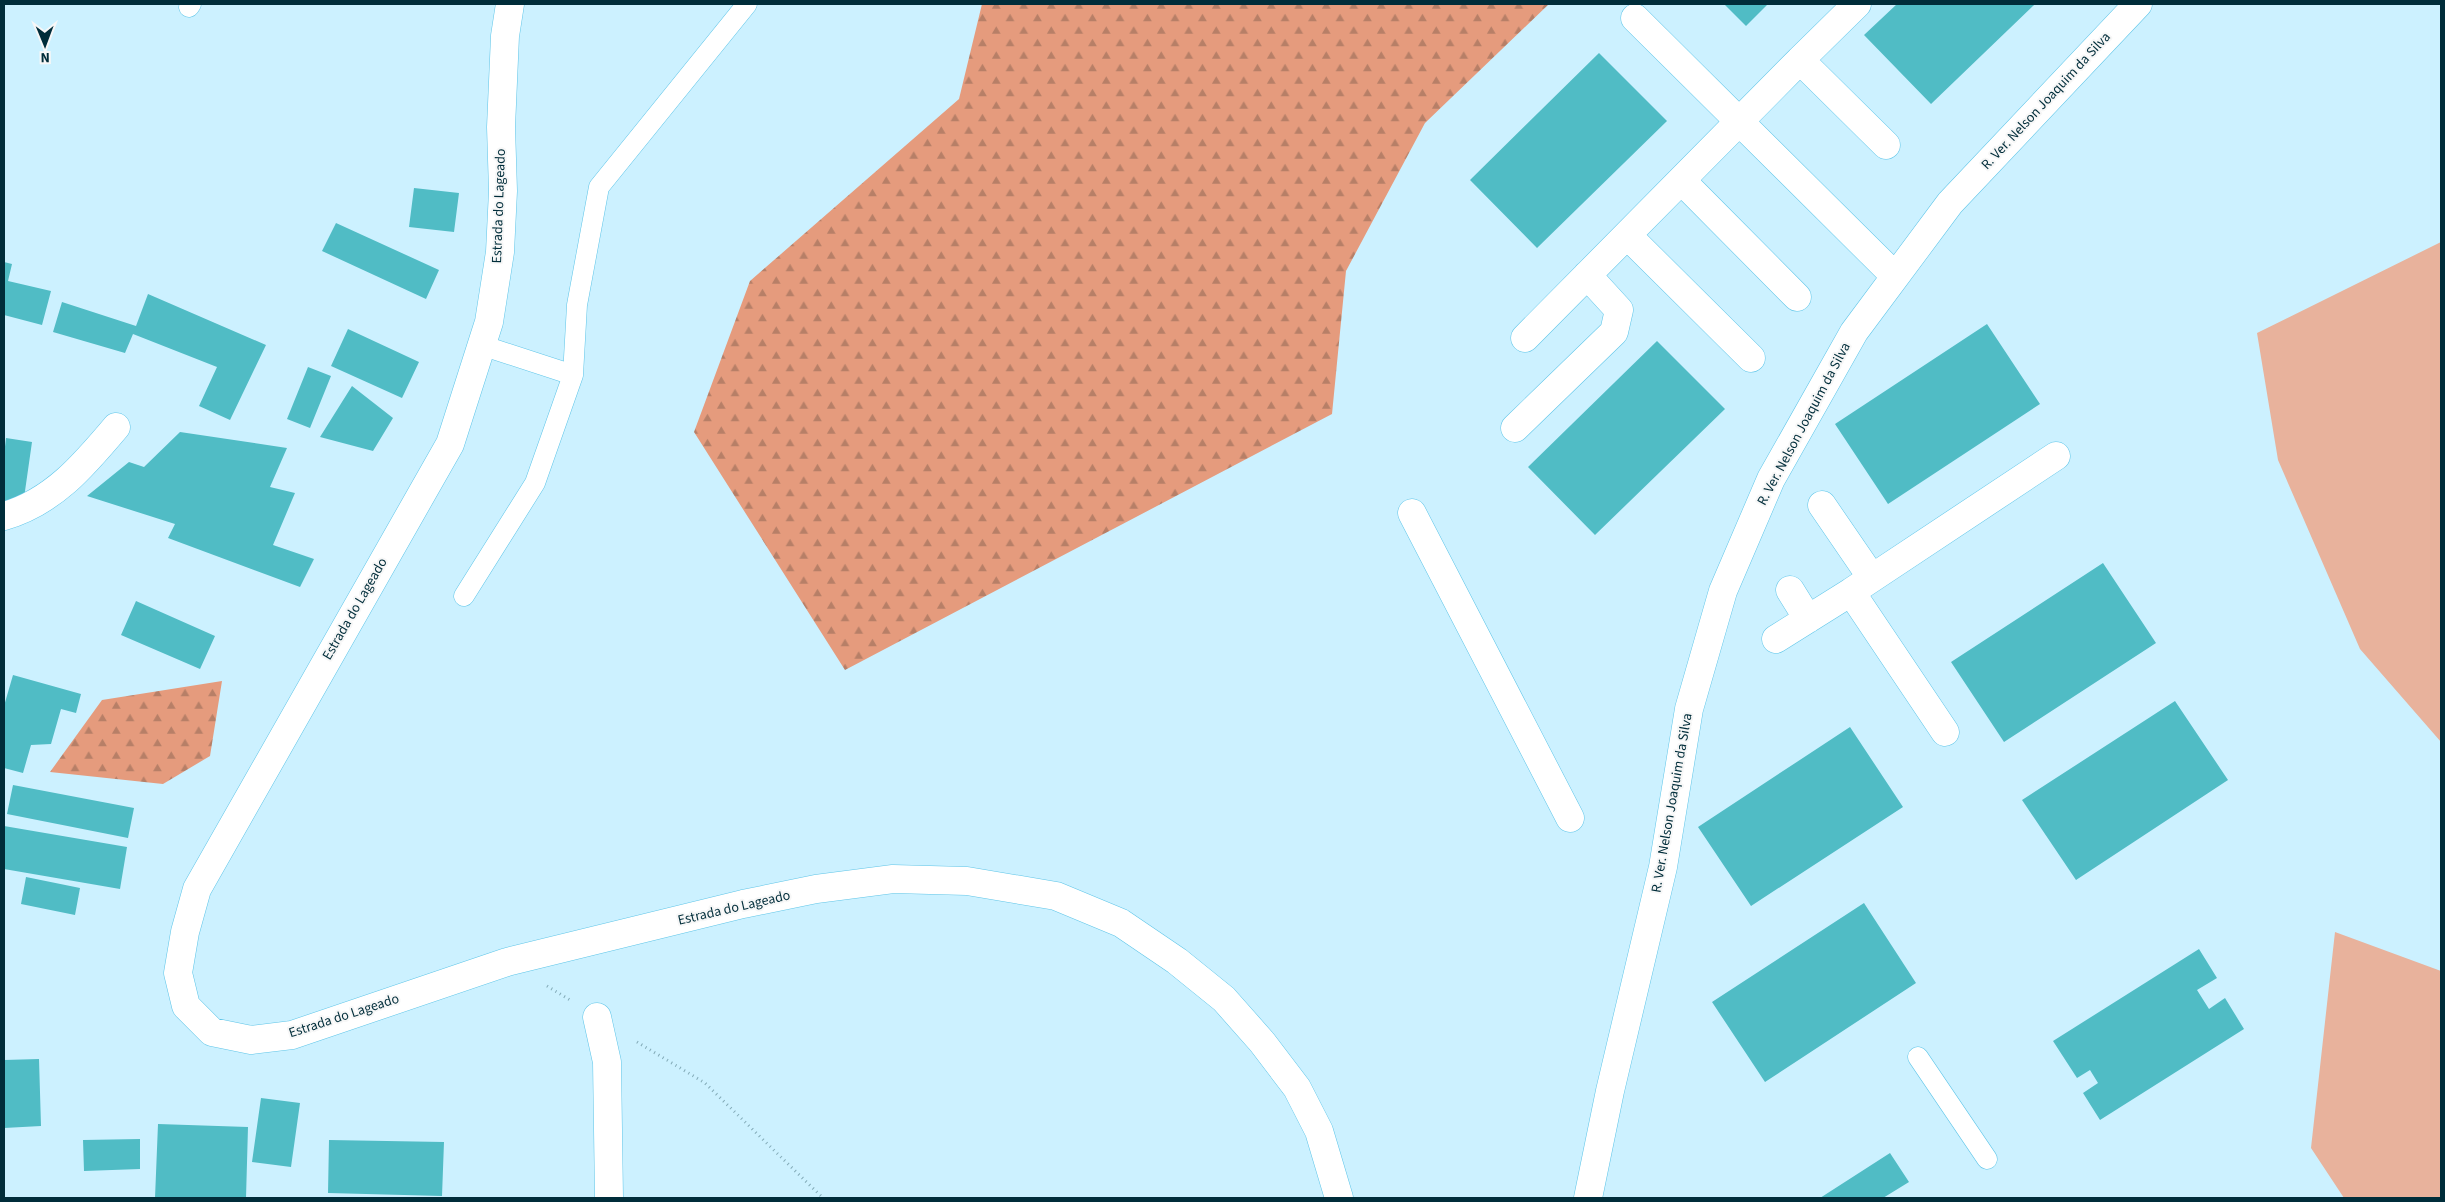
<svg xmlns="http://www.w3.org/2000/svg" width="2445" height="1202" viewBox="0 0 2445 1202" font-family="'Source Sans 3',sans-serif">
<defs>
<pattern id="forest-firs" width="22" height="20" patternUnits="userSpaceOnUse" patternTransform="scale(1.25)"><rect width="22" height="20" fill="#e59b7d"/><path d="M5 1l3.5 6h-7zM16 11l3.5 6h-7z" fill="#b77f67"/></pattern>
</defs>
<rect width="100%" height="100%" fill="#ccf1ff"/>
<!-- grass -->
<path fill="#e8b29c" d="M2441,242v500l-81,-93 -82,-189 -21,-127z
M2335,932l106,39v227h-97l-33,-50z"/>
<!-- forest -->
<path fill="url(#forest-firs)" d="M982,4h567l-124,119 -79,148 -14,143 -487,256 -151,-238 56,-151 209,-182z
M222,681l-12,75 -47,28 -113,-12 52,-72z"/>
<!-- building -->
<path fill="#50bcc5" d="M1724,4h44l-22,22z
M1897,4h138l-104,100 -67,-69z
M1599,53l68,68 -130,127 -67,-68z
M414,188l45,5 -5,39 -45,-5z
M336,223l103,47 -13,29 -104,-48z
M4,262l8,2 -4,17 43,10 -9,34 -38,-10z
M148,294l118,51 -36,75 -31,-14 18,-39 -84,-33 -8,19 -72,-21 9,-30 74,24z
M1987,324l53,80 -152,100 -53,-80z
M348,329l71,33 -17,36 -71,-32z
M1657,341l68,68 -130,126 -67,-68z
M308,367l23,9 -21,52 -23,-9z
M352,386l41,32 -20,33 -53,-14z
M180,432l107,16 -17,39 25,6 -22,52 41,14 -14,28 -132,-49 7,-14 -88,-28 42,-34 15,5z
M6,438l26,4 -9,63 -19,-3v-47z
M2103,563l53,80 -152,99 -53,-80z
M136,601l79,35 -15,33 -79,-34z
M13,675l68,19 -5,19 -15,-4 -10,35 -20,1 -8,28 -19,-5v-62z
M2175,701l53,79 -152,100 -54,-80z
M1850,727l53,80 -152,99 -53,-79z
M13,785l121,23 -6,30 -121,-24z
M4,826l123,21 -7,42 -116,-20z
M26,877l54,11 -5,27 -54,-11z
M1864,903l52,80 -151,99 -53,-80z
M2199,949l18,29 -20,12 12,19 16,-11 19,31 -144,91 -17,-27 15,-10 -8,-13 -13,8 -24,-37z
M39,1059l2,67 -37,2v-68z
M261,1098l39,5 -9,64 -39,-5z
M158,1124l90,3 -2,71h-91z
M140,1139v30l-56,2 -1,-31z
M329,1140l115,2 -2,54 -114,-3z
M1890,1153l19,29 -26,16h-63z"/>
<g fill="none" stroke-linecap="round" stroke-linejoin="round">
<defs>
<path id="lane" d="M189,7l2,-3
M481,345l92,30 4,-70 22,-118 148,-183
M464,596l71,-113 38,-108
M1918,1057l69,102"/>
<path id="street" d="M510,4l-5,32 -4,91 2,64 -3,61 -11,70 -39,122 -253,445 -12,43 -7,41 8,33 26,26 39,8 41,-5 215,-73 236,-58 73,-15 77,-10 74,2 89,15 65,27 56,38 47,38 38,43 35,46 22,43 20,67
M1635,18l260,258
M1800,60l57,-56
M1682,181l115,116
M1627,235l124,123
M1525,338l275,-278 86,85
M1515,428l99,-96 5,-22 -32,-35
M1822,505l50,73
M1412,513l158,305
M4,516c49,-14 80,-51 112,-89
M1790,590l18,29
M1851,592l94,140
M1776,639l75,-47 205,-136
M597,1017l10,45 2,136
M1588,1198l22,-107 53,-224 26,-158 34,-118 48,-112 83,-147 96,-129 188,-199"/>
</defs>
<!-- lane casing -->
<use href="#lane" stroke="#5ec5e8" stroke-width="21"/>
<!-- street casing -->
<use href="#street" stroke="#5ec5e8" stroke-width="29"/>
<!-- path -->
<path stroke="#83abb8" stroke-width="3" stroke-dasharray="1 4" stroke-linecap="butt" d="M547,986l23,14
M637,1042l68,41 118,115"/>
<!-- lane -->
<use href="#lane" stroke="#fff" stroke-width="20"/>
<!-- street -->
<use href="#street" stroke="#fff" stroke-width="28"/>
</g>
<g text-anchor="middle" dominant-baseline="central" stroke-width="4" stroke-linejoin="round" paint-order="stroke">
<!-- street labels -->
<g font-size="14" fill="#002d3a" stroke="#f7f7f7">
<text transform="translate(2046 101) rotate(-47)">R. Ver. Nelson Joaquim da Silva</text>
<text transform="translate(499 206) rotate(-88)">Estrada do Lageado</text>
<text transform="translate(1804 424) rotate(-62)">R. Ver. Nelson Joaquim da Silva</text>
<text transform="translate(355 609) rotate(-60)">Estrada do Lageado</text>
<text transform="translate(1672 803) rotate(-80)">R. Ver. Nelson Joaquim da Silva</text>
<text transform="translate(734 908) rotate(-13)">Estrada do Lageado</text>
<text transform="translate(344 1016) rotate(-18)">Estrada do Lageado</text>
</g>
</g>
<!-- border -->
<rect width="2445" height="1202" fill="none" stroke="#002d3a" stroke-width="10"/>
<!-- north arrow -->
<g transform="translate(45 45) rotate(179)" stroke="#f7f7f7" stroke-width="4" paint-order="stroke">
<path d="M0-4L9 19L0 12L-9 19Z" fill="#002d3a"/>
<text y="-8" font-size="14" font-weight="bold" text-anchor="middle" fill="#002d3a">N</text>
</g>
</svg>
